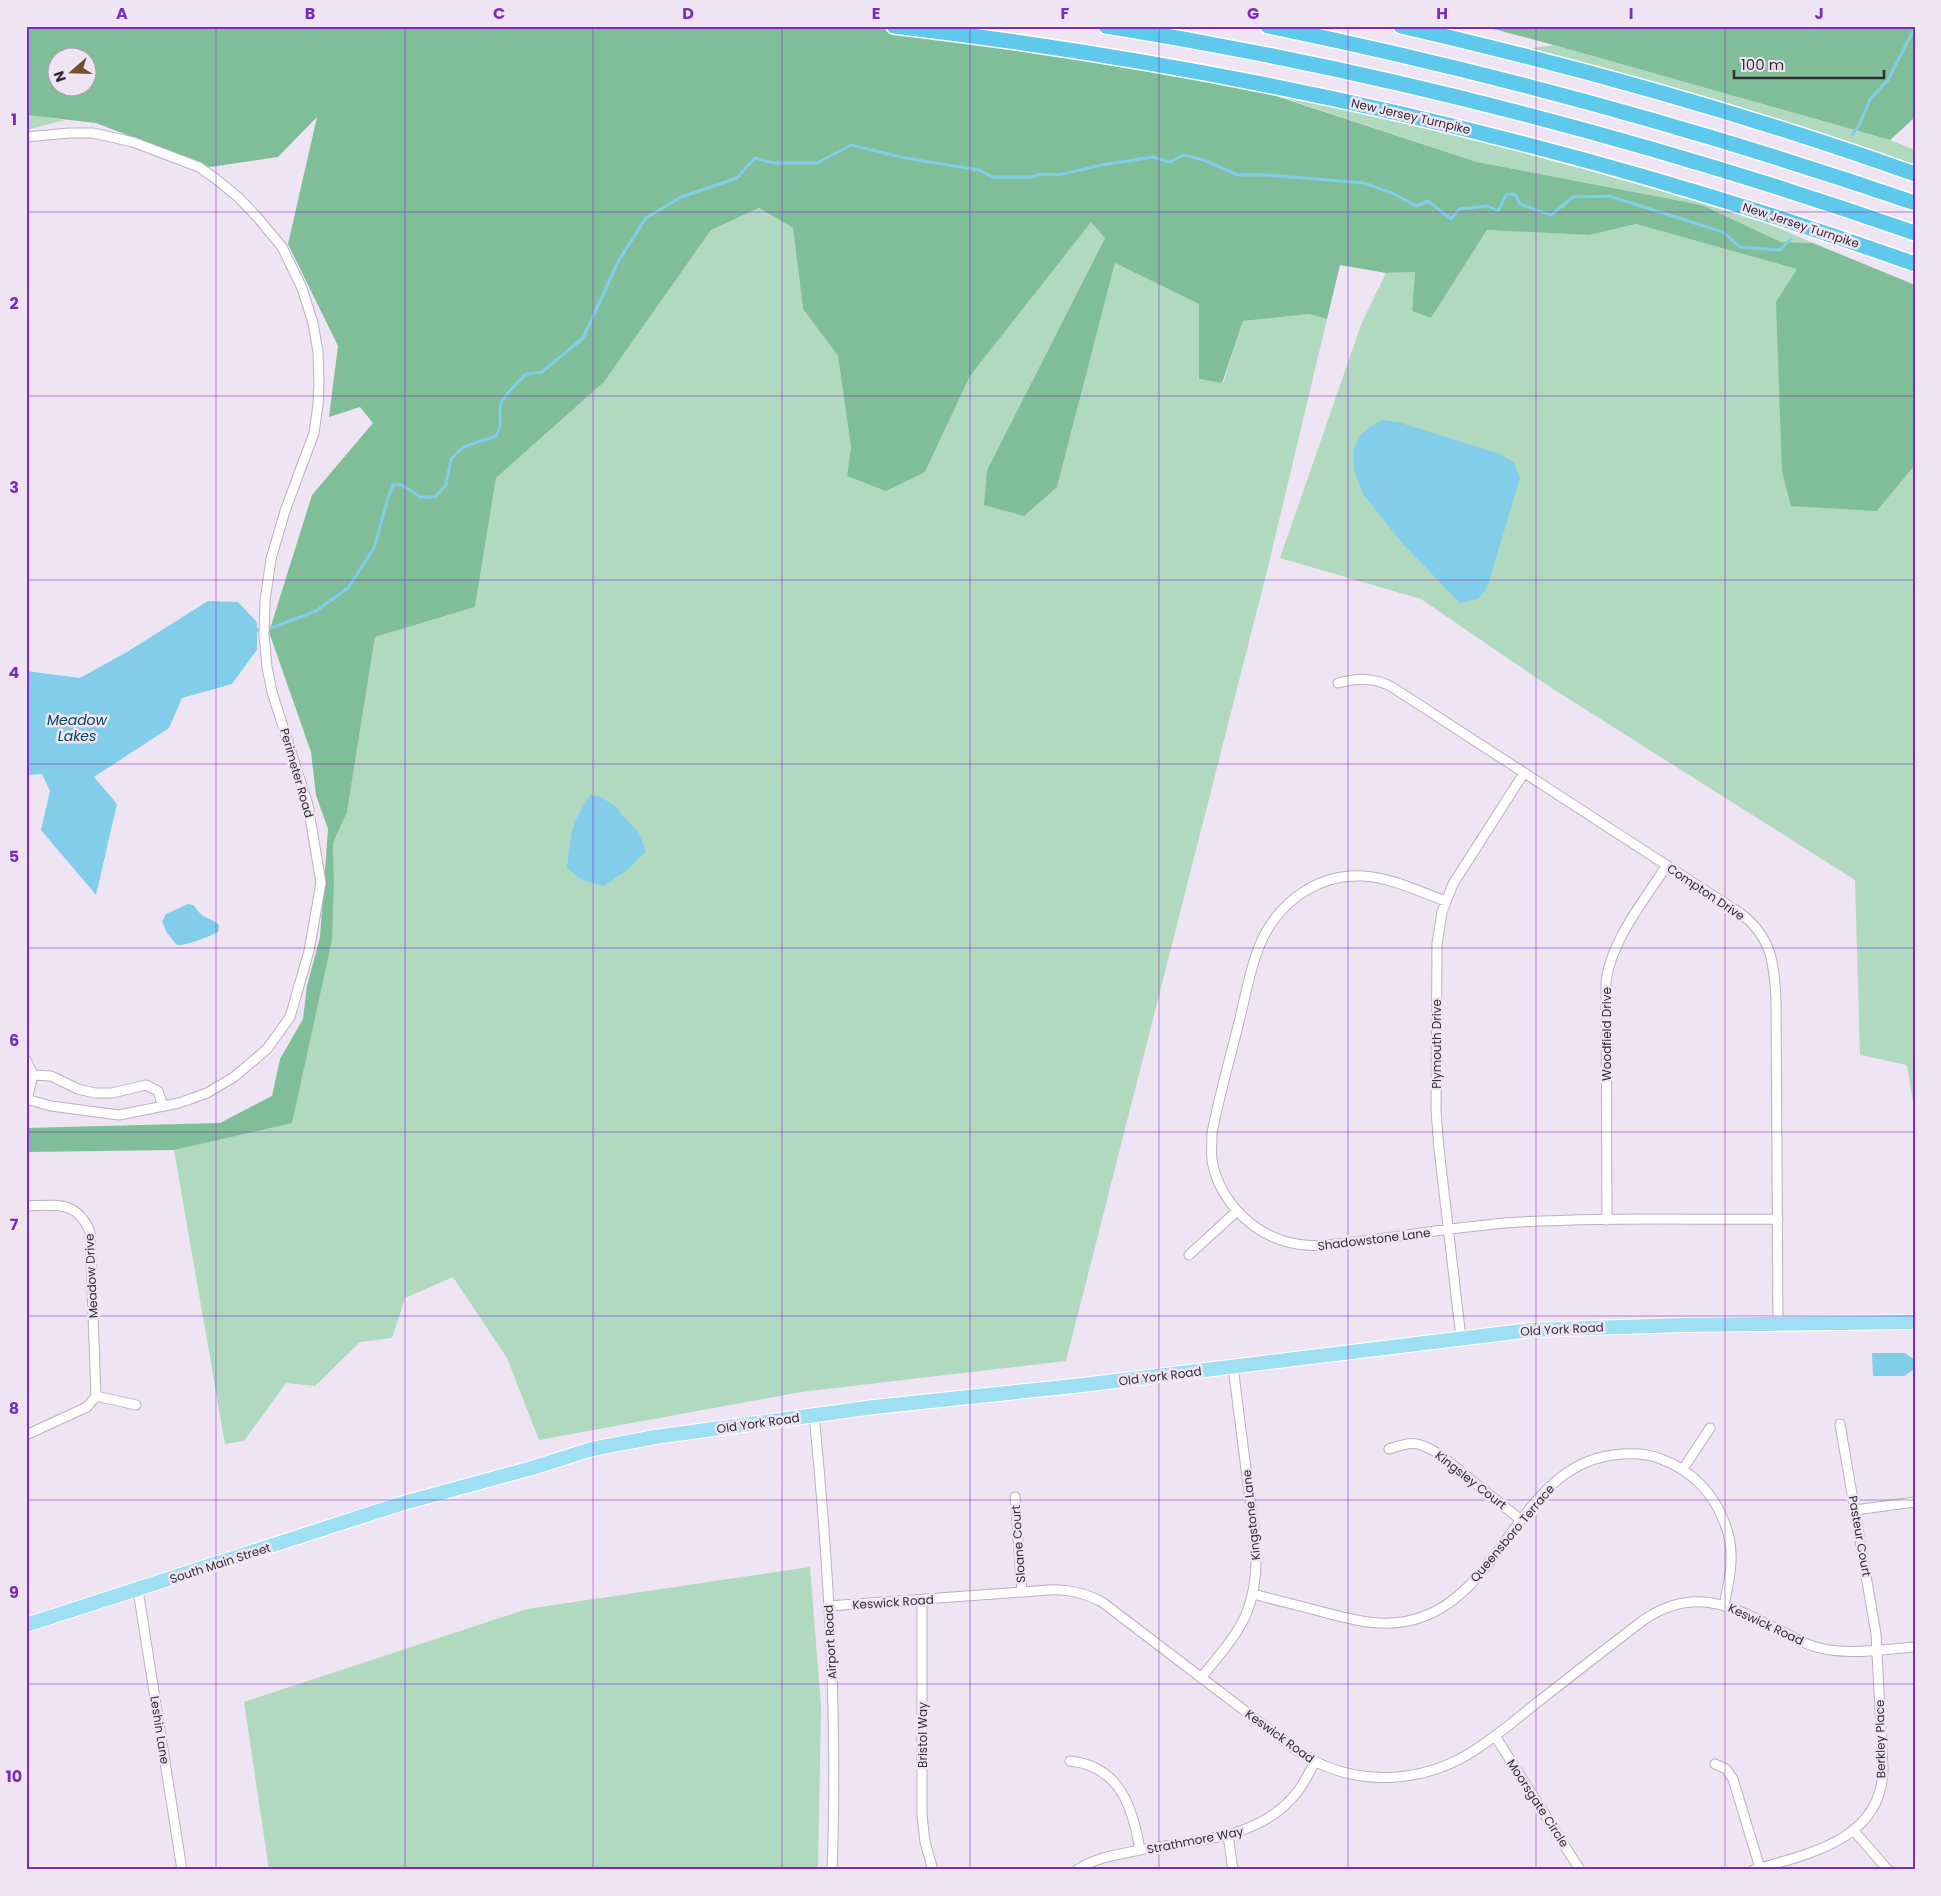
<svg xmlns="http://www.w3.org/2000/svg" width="1941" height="1896" viewBox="0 0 1941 1896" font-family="Poppins,sans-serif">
<rect width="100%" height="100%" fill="#efe4f4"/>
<!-- green -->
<path fill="#b0d9bf" d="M1554,45l336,95 25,10v29l-236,-77 -181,-49z
M1256,76l225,49 152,40 180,78 -32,-1 -79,-37 -225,-43 -235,-78z
M26,115l39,5 -39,10z
M759,208l34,20 10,81 35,47 13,91 -4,29 78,-4 45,-96 121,-155 14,17 -118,232 70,17 58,-224 84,41v75l24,4 20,-62 66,-7 18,5 -58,244 -203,798 -265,31 -262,48 -32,-82 -54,-81 -48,21 -13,40 -32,4 -45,44 -29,-3 -42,58 -19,3 -51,-294 118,-28 42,-241 -1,-38 14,-31 28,-175 100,-30 21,-129 108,-96 107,-152z
M1636,224l162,45 79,242 38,-46v650l-8,-50 -47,-10 -5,-175 -305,-193 -129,-88 -141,-41 82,-236 24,-49 29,-1 -3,39 19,7 56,-88 102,5z
M810,1567l11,139 -3,164h-549l-25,-168 283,-93z"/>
<!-- forest -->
<path fill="#7fbe98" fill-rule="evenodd" d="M26,26h917c105,12 210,27 313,50l-13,9 234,77 225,43 79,37 32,1 102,42v180l-38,46 -86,-5 -9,-35 -6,-169 21,-33 -161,-45 -47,11 -102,-5 -56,88 -19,-7 3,-39 -29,1 -46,-8 -13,54 -18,-5 -66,7 -21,62 -23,-4v-75l-84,-41 -58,224 -33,29 -40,-11 3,-35 118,-232 -14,-16 -121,154 -45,96 -39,19 -39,-15 4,-29 -13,-91 -35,-47 -10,-81 -34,-20 -48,22 -107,152 -108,96 -21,129 -100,30 -28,175 -14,31 1,38 -2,59 -40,183 -118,27 -148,2v-24l194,-5 52,-27 8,-37 23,-40 4,-33 13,-49 8,-108 -12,-34 -5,-43 -42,-120 43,-137 61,-72 -13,-16 -31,10 9,-71 -50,-102 29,-127 -39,40 -68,10 -114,-44 -70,-8zM58,58h30v30h-30z
M1482,26h433v94l-2,-1 -23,21 -336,-95z"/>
<!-- water -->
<path fill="#82cde9" d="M1383,420l15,2 102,32 14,9 6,15 -33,110 -9,11 -18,4 -58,-60 -39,-49 -9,-24 -1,-19 7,-15 11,-10z
M208,601l30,1 19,20v28l-25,34 -50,14 -13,30 -75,49 23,27 -21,91 -55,-65 9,-39 -8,-17 -16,1v-104l54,7 47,-26z
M590,795l9,1 19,12 3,6 18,19 7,18 -19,19 -23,16 -22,-6 -15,-12 5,-37 5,-14z
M188,904c7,1 6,2 10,7 5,7 15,8 21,14l-1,7c-7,4 -33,14 -41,13l-10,-12 -5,-12 4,-7z
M1872,1353h33l10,7v9l-11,7h-31z"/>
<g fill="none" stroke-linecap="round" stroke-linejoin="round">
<!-- stream -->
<path stroke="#82cde9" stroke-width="3" d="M1852,135l7,-9 11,-27 18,-19 27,-53
M253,631l21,-4 42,-16 32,-23 26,-40 14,-50 5,-13h8l20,12h14l11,-12 5,-26 12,-12 33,-11c8,-13 1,-23 6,-35 5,-9 17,-19 24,-27l16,-2 41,-34 36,-78 27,-42 35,-21 56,-19 18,-20 18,5h44l34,-18 54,13 74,12 13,7h39l11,-3 17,1 42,-10 52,-8 17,5 13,-7 18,4 37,16h29l97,8 30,11 22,12 12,-5 23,18 8,-10 29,-3 10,5 8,-16 9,-1 5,10 31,11 22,-18 36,-1 114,36 17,15 40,3 11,-11"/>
<defs>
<path id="minor" d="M26,137l43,-4h24l40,9 66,25 17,12 23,19 19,20 24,29 20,41 11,35 5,29 1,32 -1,21 -4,28 -29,78 -14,48 -6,42 -1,34 3,32 5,25 36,113 13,78 -12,68 -19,66 -23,32 -33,28 -27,16 -28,10 -60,12 -68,-9 -25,-7
M1338,683c20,-5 35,-6 54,4l348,226c32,24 34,50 36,87l2,324
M1446,901c-27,-9 -55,-24 -84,-25 -40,-2 -76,21 -96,56 -14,24 -21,67 -28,94 -9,36 -19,71 -26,107 0,9 -1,18 0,27 6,37 36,70 72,81 28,9 57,2 86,-1 45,-6 90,-13 135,-17 90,-6 182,-3 273,-4
M26,1060l7,15 -6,24
M33,1075l18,1 27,13 17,4h17l34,-8 12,6 5,15
M26,1206c30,-1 51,-6 64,26l6,164
M1607,1220l-1,-239c6,-42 38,-80 61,-116
M1189,1255l48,-44
M1461,1338l-22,-189 -3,-39 1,-166 5,-32 11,-28 71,-111
M96,1396l40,9
M814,1415c15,151 24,303 18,455
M26,1435l61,-28 9,-11
M1389,1449c23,-8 29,-8 50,5l82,66
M1683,1469l27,-41
M1015,1497l7,95
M1855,1510l60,-8
M138,1590l44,280
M1253,1594c22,6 44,11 66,17 34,9 68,19 103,6 81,-28 100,-151 191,-162 16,-2 33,-2 48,4 30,11 53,34 64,65 11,28 5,52 -1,81
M922,1600v215l3,27 8,28
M828,1606l221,-16c20,-1 35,3 53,12l193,147c10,6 19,13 30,17 46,19 99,14 142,-11 24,-14 46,-33 67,-50 37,-29 74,-58 111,-86 53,-35 91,-10 140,14 10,5 20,11 31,14 31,9 67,2 99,0
M1201,1678c16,-21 36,-41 46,-66 17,-44 6,-90 0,-135 -5,-37 -9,-73 -14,-110
M1495,1736l85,134
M1070,1761c50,5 63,47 70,89
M1715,1764l11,5 7,10 27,89
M1854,1831l34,39
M1228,1835l5,35
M1077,1870c17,-12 38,-15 58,-19 54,-11 119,-9 158,-54 10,-10 15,-23 22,-35
M1753,1870c54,-16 129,-29 130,-101l-7,-135 -36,-210"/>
<path id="primary" d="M26,1625l374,-121 132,-36 60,-19 63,-12 219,-30 209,-22 448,-55 151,-5 233,-3"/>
<path id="motorway" d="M894,26c348,41 690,120 1021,238
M1106,26c275,44 545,115 809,207
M1268,26c220,45 434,104 647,177
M1401,26c174,40 346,88 514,148"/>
</defs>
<!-- minor casing -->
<use href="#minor" stroke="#bbb0bf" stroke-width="11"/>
<!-- primary casing -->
<use href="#primary" stroke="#fff" stroke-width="16"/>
<!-- motorway casing -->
<use href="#motorway" stroke="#fff" stroke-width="18"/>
<!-- minor -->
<use href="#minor" stroke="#fff" stroke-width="9"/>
<!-- primary -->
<use href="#primary" stroke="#9edff4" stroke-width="14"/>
<!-- motorway -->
<use href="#motorway" stroke="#5ec9ec" stroke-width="15"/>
</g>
<!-- grid -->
<path fill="none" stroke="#7b2cbf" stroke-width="1" stroke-opacity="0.55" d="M216,26v1844M405,26v1844M593,26v1844M782,26v1844M970,26v1844M1159,26v1844M1348,26v1844M1536,26v1844M1725,26v1844M26,212h1889M26,396h1889M26,580h1889M26,764h1889M26,948h1889M26,1132h1889M26,1316h1889M26,1500h1889M26,1684h1889"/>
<g text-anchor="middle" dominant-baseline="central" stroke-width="5" stroke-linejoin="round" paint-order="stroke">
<!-- street labels -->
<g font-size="12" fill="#312d33" stroke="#efe4f4">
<text transform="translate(1411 116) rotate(13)">New Jersey Turnpike</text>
<text transform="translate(1801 225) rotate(18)">New Jersey Turnpike</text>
<text transform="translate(297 773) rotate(74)">Perimeter Road</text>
<text transform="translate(1706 892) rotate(34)">Compton Drive</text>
<text transform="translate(1606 1034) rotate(-90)">Woodfield Drive</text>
<text transform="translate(1436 1044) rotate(-90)">Plymouth Drive</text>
<text transform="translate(1374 1239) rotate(-7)">Shadowstone Lane</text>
<text transform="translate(91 1276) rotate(-93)">Meadow Drive</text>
<text transform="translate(1562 1329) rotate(-3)">Old York Road</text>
<text transform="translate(1160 1376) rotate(-7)">Old York Road</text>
<text transform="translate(758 1423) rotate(-8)">Old York Road</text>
<text transform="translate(1471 1480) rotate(38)">Kingsley Court</text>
<text transform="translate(1251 1515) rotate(-96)">Kingstone Lane</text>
<text transform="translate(1512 1533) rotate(-50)">Queensboro Terrace</text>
<text transform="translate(1860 1536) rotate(80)">Pasteur Court</text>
<text transform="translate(1018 1544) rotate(-94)">Sloane Court</text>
<text transform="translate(220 1563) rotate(-18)">South Main Street</text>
<text transform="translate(893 1602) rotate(-4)">Keswick Road</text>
<text transform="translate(1766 1624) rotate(25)">Keswick Road</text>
<text transform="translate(830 1642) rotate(-93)">Airport Road</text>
<text transform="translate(160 1730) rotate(81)">Leshin Lane</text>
<text transform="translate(922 1735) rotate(-90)">Bristol Way</text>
<text transform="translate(1280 1736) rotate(36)">Keswick Road</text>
<text transform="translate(1880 1739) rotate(-91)">Berkley Place</text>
<text transform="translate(1538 1803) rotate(57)">Moorsgate Circle</text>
<text transform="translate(1195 1840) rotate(-11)">Strathmore Way</text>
</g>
<!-- water labels -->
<g font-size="14" font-style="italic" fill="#004659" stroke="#efe4f4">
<text x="77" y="720">Meadow<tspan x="77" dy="16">Lakes</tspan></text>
</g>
</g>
<!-- border -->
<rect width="1941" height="1896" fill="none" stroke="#efe4f4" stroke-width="55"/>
<!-- north arrow -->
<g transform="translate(72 72) rotate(250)"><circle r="24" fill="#efe4f4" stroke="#a39ba7"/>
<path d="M0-4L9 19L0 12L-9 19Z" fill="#744f2b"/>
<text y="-8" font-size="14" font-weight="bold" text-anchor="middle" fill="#312d33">N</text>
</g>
<!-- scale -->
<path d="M1734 70v8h150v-8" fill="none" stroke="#312d33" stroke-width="2.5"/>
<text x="1741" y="70" font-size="15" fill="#312d33" stroke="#efe4f4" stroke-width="4" paint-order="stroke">100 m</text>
<rect x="28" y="28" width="1886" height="1840" fill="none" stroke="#7b2cbf" stroke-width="2"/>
<g font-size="16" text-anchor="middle" font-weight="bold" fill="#7b2cbf">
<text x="122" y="19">A</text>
<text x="310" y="19">B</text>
<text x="499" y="19">C</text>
<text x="688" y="19">D</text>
<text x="876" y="19">E</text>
<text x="1065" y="19">F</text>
<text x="1253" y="19">G</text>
<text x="1442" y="19">H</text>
<text x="1631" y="19">I</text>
<text x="1819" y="19">J</text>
<text x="14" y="125">1</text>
<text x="14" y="309">2</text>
<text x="14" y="493">3</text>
<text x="14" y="678">4</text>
<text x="14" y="862">5</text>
<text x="14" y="1046">6</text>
<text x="14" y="1230">7</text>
<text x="14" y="1414">8</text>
<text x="14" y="1598">9</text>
<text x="14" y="1782">10</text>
</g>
</svg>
